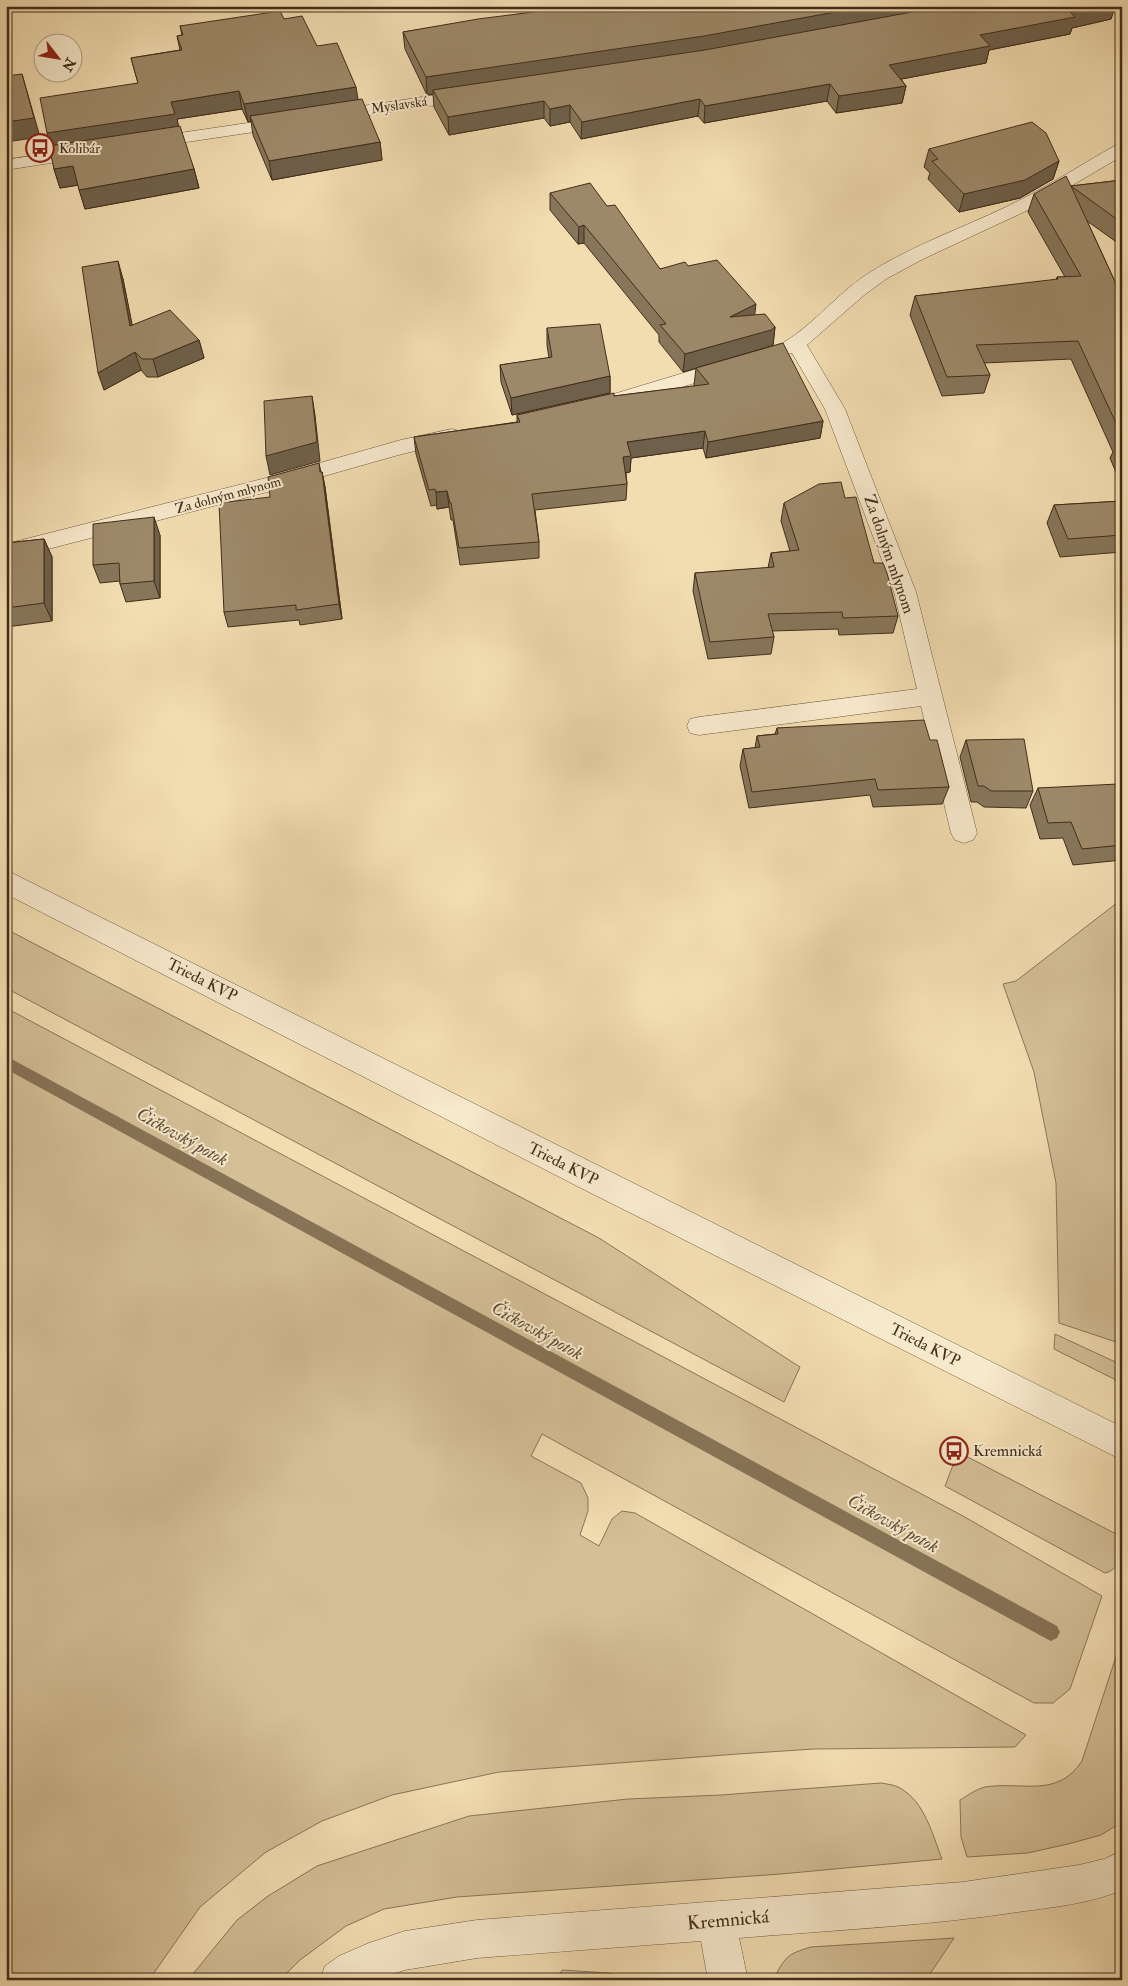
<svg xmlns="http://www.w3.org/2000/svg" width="1128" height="1986" viewBox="0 0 1128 1986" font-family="'IM FELL Double Pica',serif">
<rect width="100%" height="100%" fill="#f2ddb1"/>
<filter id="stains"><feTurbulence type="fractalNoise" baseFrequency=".004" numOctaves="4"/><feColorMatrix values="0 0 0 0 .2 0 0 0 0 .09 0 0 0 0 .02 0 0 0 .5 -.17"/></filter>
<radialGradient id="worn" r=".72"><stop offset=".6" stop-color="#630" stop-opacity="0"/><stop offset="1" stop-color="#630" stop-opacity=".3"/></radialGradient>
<!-- green -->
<path fill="#d4bf97" stroke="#8a7658" d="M1122,899v445l-63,-21 -3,-140 -22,-111 -31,-88 13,-3z
M6,929l593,309 201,129 -16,35 -778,-414z
M6,1008l957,508 139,80 -32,93 -17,14h-19l-492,-269 -11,22 50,27 7,15v13l-8,24 19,11 13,-27 10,-8 13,2 391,222 -11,12 -201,2 -76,5 -239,18 -107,23 -70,26 -56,31 -66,55 -51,73h-143z
M1055,1334l67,31v18l-68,-34z
M958,1452l164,85c0,14 0,32 -17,36l-160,-87z
M1122,1638v184l-21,13 -33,9 -40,9 -61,4 -6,-20 -1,-37c7,-4 16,-11 25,-13 37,-6 72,12 97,-26z
M881,1783c6,1 14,2 19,5 25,14 32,46 42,71l-161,15 -324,23 -73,12 -38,17 -46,34 -20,20h-92l49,-60 31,-24 49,-30 152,-50 159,-17 93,-4z
M954,1938l-28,42h-153c12,-23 14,-26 38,-33z
M562,1970l46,3 29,7h-80z"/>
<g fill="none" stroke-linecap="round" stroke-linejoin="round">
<!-- stream -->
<path fill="#877356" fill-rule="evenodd" d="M6,1056l1051,570 3,6 -3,6 -6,3 -6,-3 -1039,-569z"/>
<defs>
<path id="minor" d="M470,90l6,1 2,4 -2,4 -147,22 -6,-1 -3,-4 3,-4 6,-1z
M289,117l6,1 3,4 -3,4 -149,22 -6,-1 -3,-4 3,-4 6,-1z
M1122,144v12l-83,49 -116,54 -37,20 -23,17 -56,49 38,64 71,183 61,241 -4,7 -9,3 -9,-3 -4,-7 -30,-127 -222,29 -9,-2 -3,-7 3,-7 9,-2 218,-28 -23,-97 -69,-183 -33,-56 -188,58 -7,-2 -3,-5 3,-5 186,-56c33,-20 56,-52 89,-72 42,-26 90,-43 134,-64 38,-18 73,-41 110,-62z
M89,147l6,1 3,4 -3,4 -89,14v-10z
M452,429l7,2 3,5 -3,5 -57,13 -131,37 -265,69v-16l264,-67 131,-37z
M6,870l1116,557v33l-541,-272 -575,-294z
M1122,1851v39c-33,14 -69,17 -104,22 -92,14 -185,18 -279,26l9,42h-40l-7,-39 -224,17 -72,12 -30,10h-55l5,-14 14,-10 30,-13 36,-12 72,-11 486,-38 116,-17 25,-6z"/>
</defs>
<!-- minor casing -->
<use href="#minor" stroke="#6d5940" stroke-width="1"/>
<!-- minor -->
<use href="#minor" fill="#f7e9cc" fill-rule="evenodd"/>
</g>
<!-- wall -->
<path fill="#87765a" stroke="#412d1a" d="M545,6h570l-4,13 -39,9 -2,6 -81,16 -3,13 -85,16 5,7 -4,17 -66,10 -9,-12 -123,22 -6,-7 -117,23 -11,-17 -20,4 -6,-8 -95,17 -15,-28 -1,-13 -6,1 -22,-46 -2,-17 144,-22z
M284,19l33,27 41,54 22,42 2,18 -110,20 -19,-45 -2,-14 -3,1 -6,-13 -65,10 1,7 16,43 5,19 -114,21 -7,-24 -18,3 -6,-19 -3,-24 87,-62 -7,-25 49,-8 -3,-14 5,-1 -2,-9z
M929,149l130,12 -6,18 -33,19 -61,14 -31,-33 2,-6 -6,-6z
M1122,180v66l-35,-25 35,76v190l-12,-29 3,-6 -42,-93 -87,4 6,12 -6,18 -42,3 -32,-81 5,-19 141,-16 1,-3h8l-37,-65 6,-18 37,-8z
M550,193l57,13 53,63 28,-3 67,49 20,12 -2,18 -5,2 55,74 -3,17 -114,20 -3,-10 -72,10 -1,14 -4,1 1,11 -1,16 -91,10 4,32v16l-79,7 -7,-45h-2l-2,-13 -12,2v-4l-6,1 -15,-52 -2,-17 103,-15v-7l97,-19 81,-10 -1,-1 2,-17 72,-21 -85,25 -24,-30v-7l-75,-92 -6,1 -28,-34z
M123,279l9,47 67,14 5,18 -46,19h-11l-6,-7 -37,20z
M547,328l63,48v17l-98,22 -11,-33 -1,-17 49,-7 -2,-13z
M319,463l2,9h1l3,15 17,132 -42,6 -1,-5 -71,7 -4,-15 46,-115z
M845,498l53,118 -5,17 -54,2 -1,-6 -66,2 2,6 -3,17 -63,5 -15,-68 2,-18 73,-5 3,-15 19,-2 -9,-30 3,-18z
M1122,501v51l-62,5 -13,-34 7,-18z
M160,535v63l-34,4 -6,-18v-3l-20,2 -7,-18z
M44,539l8,18v64l-46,6v-84z
M777,728l153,12 19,47 -7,17 -69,3 -3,-12 -121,13 -9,-42 3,-17 12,-1 2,-12 18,-2z
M966,740l67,51 -7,17 -42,-1 -7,-5h-6l-11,-45z
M1038,788l84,8v64l-49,5 -10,-27 -23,1 -10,-34z"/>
<!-- shaded-wall -->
<path fill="#6e604a" stroke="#412d1a" d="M868,6h91l-256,47 -270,37v4l-6,1 -1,-18z
M1097,6h18l-4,13 -39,9 -2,6 -81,16 -3,13 -100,19 3,-17 91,-30 90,-23z
M22,74l18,63 -34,5v-20z
M830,84l-3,17 -123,22 1,-17z
M906,86l-4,17 -66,10 3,-17z
M356,87l3,18 -109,11 1,5 -3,1 -4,-18z
M239,91l3,18 -65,10 3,13 -128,19 -5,-18 124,-31z
M700,99l-2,17 -117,23 1,-17z
M544,101v17l-95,17 -1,-18z
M570,105v17l-20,4v-17z
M380,142l2,18 -110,20 -3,-19z
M1059,161l-6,18 -33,19 -61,14 5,-18z
M73,166l6,19 -19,3 -6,-19z
M194,169l5,19 -114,21 -6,-19z
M584,225v18l-6,1 1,-17z
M118,261l5,18 13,65 -6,-18z
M756,304l-2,17 -24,-4z
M775,327l-2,18 -5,2 -85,25 2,-18z
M199,340l5,18 -46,19 -5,-18z
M135,352l6,18 -37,20 -6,-17z
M610,376v17l-98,22 -1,-17z
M312,396l3,19 5,46 -50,14 -4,-19z
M823,421l-3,17 -114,20 2,-16z
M705,431l-2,17 -72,10 -1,14 -7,1v-16l4,-15z
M322,472l3,15 17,132 -3,-15z
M447,491l2,16 -12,2 -1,-17z
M154,517l6,18v63l-6,-17z
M44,539l8,18v64l-8,-18z"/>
<!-- building -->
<path fill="#9d8969" stroke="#412d1a" d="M555,6h313l-164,30 -278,41 -23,-45 75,-13 79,-10z
M945,6h152l-27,6 5,5 -95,18 10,11 -101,19 17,21 -67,10 -9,-12 -125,22 -5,-7 -118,23 -12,-17 -20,4 -6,-8 -96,16 -15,-27 272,-40z
M280,11l4,8 18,-3 15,30 20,-3 19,44 -112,17 -5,-13 -68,11 4,12 -128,19 -7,-35 98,-15 -7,-25 51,-8 -5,-14 6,-1 -3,-9z
M22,74l12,44 -28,4v-46z
M362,99l18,43 -111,19 -19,-45z
M1032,122l14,11 13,28 -34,19 -61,14 -32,-33 6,-2 -9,-10z
M180,126l14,43 -115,21 -6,-24 -19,3 -5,-23z
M1066,176l5,10 51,-6v43l-51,-37 51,111v139l-44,-95 -102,4 14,30 -43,2 -32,-81 143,-17 -1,-2 24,-1 -47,-82z
M590,183l17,23 8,-1 45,64 25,-7 3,4 29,-6 39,44 -26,13 35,-3 10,13 -4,3 -86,24 -25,-29 6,-1 -82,-99 -5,2 -29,-34z
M118,261l12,65 40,-16 29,30 -46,19h-11l-7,-7 -37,21 -16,-106z
M600,324l10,52 -99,22 -11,-33 52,-8 -5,-29z
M783,343l40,78 -115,21 -3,-11 -78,11 4,14 -8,1 4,27 -95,10 7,48 -80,6 -8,-45h-1l-3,-12 -11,1 -1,-3 -6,1 -15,-53 106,-15 -3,-7 97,-22v3l95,-12 -13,-16z
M312,396l5,46 -51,14 -2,-55z
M1118,440h4v10z
M319,463l1,9h2l17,132 -43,6v-5l-72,7 -5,-109 51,-6 -2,-20z
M841,482l4,16 11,-1 18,66h9l4,10 11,43 -55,2 -1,-6 -74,2 6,23 -64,5 -15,-69 79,-6 -3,-14 28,-3 -15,-47 35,-19z
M1122,501v34l-54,4 -14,-34z
M154,517v64l-34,3 -1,-21 -26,2v-41z
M44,539v64l-38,5v-65z
M924,720l6,20h7l12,47 -71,3 -3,-11 -123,13 -9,-43 17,-2 -3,-11 21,-2 -1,-6z
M1024,739l9,52h-42l-7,-5h-6l-12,-46z
M1118,784l4,12v49l-40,4 -11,-27 -23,1 -10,-35z"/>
<!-- icons -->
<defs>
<symbol id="bus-ring" viewBox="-11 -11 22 22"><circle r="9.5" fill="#f7e9cc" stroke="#8f2418" stroke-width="1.5"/><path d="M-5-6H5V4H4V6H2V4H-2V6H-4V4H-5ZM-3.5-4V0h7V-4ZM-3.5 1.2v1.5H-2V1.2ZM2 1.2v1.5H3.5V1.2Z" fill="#8f2418"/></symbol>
</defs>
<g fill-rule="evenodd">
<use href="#bus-ring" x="24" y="132" width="32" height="32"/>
<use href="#bus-ring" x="938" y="1435" width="32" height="32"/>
</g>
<g text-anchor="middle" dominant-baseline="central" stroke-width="4" stroke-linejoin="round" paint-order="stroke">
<!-- far-street labels -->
<g font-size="14" fill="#412d1a" stroke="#f7e9cc">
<text transform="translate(399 105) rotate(-8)">Myslavská</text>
<text transform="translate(228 495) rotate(-15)">Za dolným mlynom</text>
</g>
<!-- far-poi labels -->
<g font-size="14" fill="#412d1a" stroke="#f7e9cc" text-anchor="start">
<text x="59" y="148">Kolibár</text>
</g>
<!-- street labels -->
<g font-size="16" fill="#412d1a" stroke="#f7e9cc">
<text transform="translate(889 554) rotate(71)">Za dolným mlynom</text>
<text transform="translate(202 980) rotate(27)">Trieda KVP</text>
<text transform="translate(563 1164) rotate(27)">Trieda KVP</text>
<text transform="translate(925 1345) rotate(27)">Trieda KVP</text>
</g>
<!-- poi labels -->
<g font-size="16" fill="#412d1a" stroke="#f7e9cc" text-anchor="start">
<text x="973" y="1451">Kremnická</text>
</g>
<!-- water labels -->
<g font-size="18" font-style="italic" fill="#5e4a33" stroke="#f7e9cc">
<text transform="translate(182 1137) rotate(29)">Čičkovský potok</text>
<text transform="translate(537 1331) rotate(29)">Čičkovský potok</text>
<text transform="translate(893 1524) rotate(29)">Čičkovský potok</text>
</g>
<!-- near-street labels -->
<g font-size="19" fill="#412d1a" stroke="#f7e9cc">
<text transform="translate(728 1920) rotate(-5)">Kremnická</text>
</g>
</g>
<!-- margin -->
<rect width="1128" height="1986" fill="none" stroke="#f2ddb1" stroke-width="25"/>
<rect x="8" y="8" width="1113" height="1971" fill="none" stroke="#412d1a" stroke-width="2.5"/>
<rect x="12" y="12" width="1103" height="1961" fill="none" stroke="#412d1a"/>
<!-- north arrow -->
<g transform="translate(58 58) rotate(121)"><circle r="24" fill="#f7e9cc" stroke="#ae9e85"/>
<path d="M0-4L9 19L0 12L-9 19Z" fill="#8f2418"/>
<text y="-8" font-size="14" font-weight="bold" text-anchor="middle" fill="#412d1a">N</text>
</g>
<rect width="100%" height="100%" filter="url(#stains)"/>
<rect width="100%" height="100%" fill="url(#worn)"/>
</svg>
